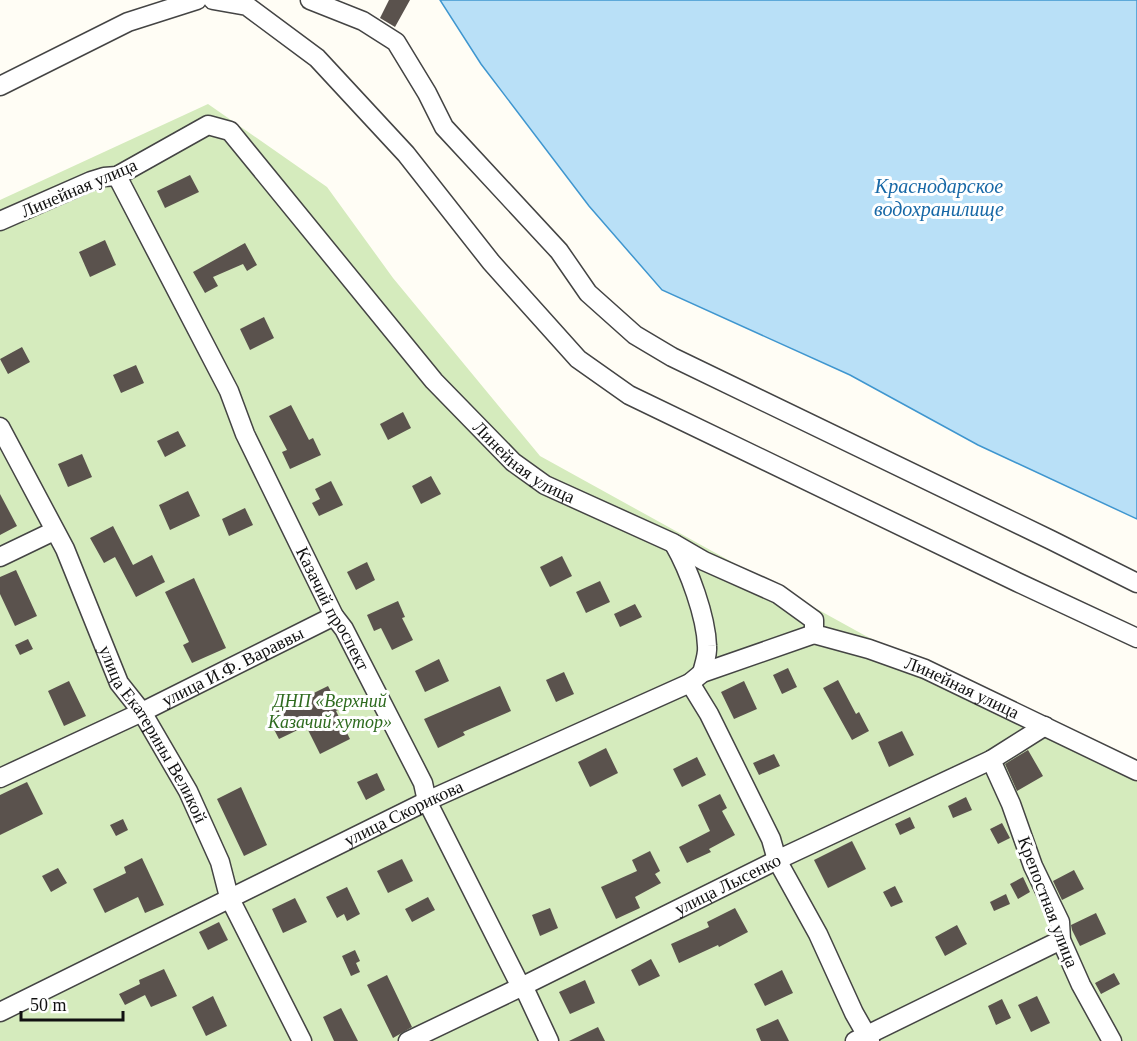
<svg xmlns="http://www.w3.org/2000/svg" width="1137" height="1041" viewBox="0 0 1137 1041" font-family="Georgia,serif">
<rect width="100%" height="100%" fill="#fffdf5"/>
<!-- green -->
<path fill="#d5ebbd" d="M208,104l119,83 66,91 147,178 324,179 273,136v270h-1137v-841z"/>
<!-- water -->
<path fill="#b9e0f7" stroke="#3f96cf" stroke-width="1.5" d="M440,0h697v519l-159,-74 -128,-70 -188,-85 -73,-84 -108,-142z"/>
<!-- building -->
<path fill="#5a524d" d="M389,0h21l-15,27 -15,-9z
M190,175l9,17 -34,16 -8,-17z
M105,240l11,25 -26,12 -11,-25z
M245,243l12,22 -10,6 -4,-7 -30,13 5,9 -13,7 -12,-21z
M264,317l10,21 -24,12 -10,-21z
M22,347l8,15 -22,12 -8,-15z
M136,365l8,18 -23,10 -8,-18z
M291,405l18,35 4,-2 8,17 -31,14 -8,-17 5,-2 -18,-34z
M403,412l8,16 -23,12 -8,-16z
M178,431l8,15 -21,11 -8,-16z
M82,454l10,23 -24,10 -10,-23z
M431,476l10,18 -20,10 -9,-18z
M331,481l12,24 -24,11 -7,-13 8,-4 -5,-10z
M188,491l12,25 -30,14 -11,-25z
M0,494l17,32 -17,9z
M245,508l8,17 -24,11 -7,-17z
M113,526l20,39 19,-10 13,27 -29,15 -21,-40 -11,6 -14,-25z
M562,556l10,20 -22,11 -10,-20z
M367,562l8,18 -19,10 -9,-18z
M16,570l21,46 -22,10 -15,-32v-17z
M194,578l32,70 -34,15 -9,-18 6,-3 -24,-50z
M600,581l10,21 -24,11 -10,-21z
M398,601l7,16 -3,1 11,22 -21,10 -11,-22 -7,3 -7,-16z
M635,604l7,13 -22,10 -6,-13z
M28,639l5,10 -13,6 -5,-10z
M439,659l10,22 -24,11 -10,-21z
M788,668l9,19 -15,7 -9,-19z
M564,672l10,22 -18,8 -10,-22z
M838,680l18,34 3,-2 10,19 -17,9 -29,-52z
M69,681l17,35 -22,10 -16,-35z
M744,681l13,28 -23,10 -13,-27z
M328,686l12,23 -4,2 14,28 -30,15 -14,-28 -27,13 -12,-23z
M500,686l11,25 -48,21 2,3 -27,13 -14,-29z
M902,731l12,24 -25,12 -11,-25z
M606,748l12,25 -28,14 -12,-25z
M1028,750l15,26 -26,15 -12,-27z
M774,754l6,12 -21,9 -6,-12z
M697,757l9,18 -24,12 -9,-18z
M377,773l8,17 -19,10 -9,-18z
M27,782l16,32 -43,21v-40z
M241,787l26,58 -23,11 -27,-57z
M720,794l7,14 -5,3 13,24 -26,14 2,3 -24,11 -8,-16 31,-16 -12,-26z
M966,797l6,13 -19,8 -5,-12z
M910,817l5,11 -15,7 -5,-11z
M123,819l5,11 -12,6 -6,-11z
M1002,823l8,15 -12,6 -8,-15z
M852,841l14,28 -38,19 -14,-28z
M650,851l10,20 -5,3 6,9 -26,14 5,11 -24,11 -15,-32 36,-16 -5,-11z
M142,858l22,47 -19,8 -7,-16 -33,16 -12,-24 33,-16 -2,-6z
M402,859l11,22 -25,12 -11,-22z
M58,868l9,15 -16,9 -9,-16z
M1074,870l10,19 -22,11 -9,-19z
M1023,877l7,15 -12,7 -8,-15z
M895,886l8,16 -12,5 -8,-15z
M347,887l13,27 -13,7 -3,-7 -7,4 -11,-21z
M1006,894l4,10 -16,7 -4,-9z
M428,897l7,13 -23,12 -7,-13z
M295,898l12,24 -24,11 -11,-24z
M550,908l8,20 -18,8 -8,-21z
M735,908l13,24 -29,15 -1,-2 -39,18 -8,-19 38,-17 -2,-5z
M1096,913l10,21 -26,12 -8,-16 -1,-5z
M219,922l9,18 -20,10 -9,-18z
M957,925l10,19 -22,12 -10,-19z
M355,950l5,11 -4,2 4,9 -9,4 -9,-20z
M651,959l9,17 -21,10 -8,-16z
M164,969l13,27 -26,11 -6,-12 -20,10 -6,-11 21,-10 -1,-4z
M782,970l11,23 -28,13 -11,-22z
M1114,973l6,11 -19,10 -6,-11z
M387,975l25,52 -19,11 -26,-53z
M585,980l10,23 -25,11 -11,-22z
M213,996l14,30 -21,10 -14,-29z
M1037,996l13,27 -19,9 -13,-27z
M1002,999l9,19 -15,7 -8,-19z
M341,1008l17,33h-24l-11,-24z
M778,1019l11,22h-28l-5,-12z
M598,1027l7,14h-36z"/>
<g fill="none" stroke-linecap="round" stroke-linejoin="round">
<defs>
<g id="minor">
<path d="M213,0l34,6 70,52 89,96 85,108 87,97 51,36 388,187 120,56"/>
<path d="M310,0l53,21 33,21 31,51 17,34 115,124 29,42 47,42 37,22 379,183 86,43"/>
<path d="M0,86l128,-64 69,-22"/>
<path id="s1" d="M117,176l112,215 16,43 89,182 10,13 79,154 4,18 94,186 6,7 22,47"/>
<path id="s2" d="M0,221l91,-40 13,-4 13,-1 91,-51 22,6 204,250 79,81 32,23 128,58 31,18 74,33 36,26v14l55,15 56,20 212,102"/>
<path id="s3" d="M0,427l65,122 54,134 23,29 46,79 32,71 9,35 73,144"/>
<path d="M674,544c15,26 32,72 33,102 1,8 -3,19 -5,27"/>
<path d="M0,557l54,-26"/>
<path d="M690,683l19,31 62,125 6,21 41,74 36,79 16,28"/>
<path d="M991,760l20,44 22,62 27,56 1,18 20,45 31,56"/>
<path id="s4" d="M0,778l142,-66 192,-96"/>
<path id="s5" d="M0,1012l427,-211 263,-118 12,-10 112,-39"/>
<path id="s6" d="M408,1041l113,-54 256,-127 214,-100 54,-34"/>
<path d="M855,1041l206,-101"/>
</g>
</defs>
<!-- minor casing -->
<use href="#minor" stroke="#444" stroke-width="21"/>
<!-- minor -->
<use href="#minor" stroke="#fff" stroke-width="18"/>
</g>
<g text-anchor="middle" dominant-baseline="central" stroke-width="6" stroke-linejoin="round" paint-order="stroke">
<!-- street labels -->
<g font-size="18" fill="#111" stroke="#fff">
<text transform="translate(79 188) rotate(-23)">Линейная улица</text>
<text stroke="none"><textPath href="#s2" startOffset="698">Линейная улица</textPath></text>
<text stroke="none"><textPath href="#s1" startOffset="484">Казачий проспект</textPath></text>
<text stroke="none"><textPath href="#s4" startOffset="258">улица И.Ф. Вараввы</textPath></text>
<text stroke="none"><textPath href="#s2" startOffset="1202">Линейная улица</textPath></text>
<text stroke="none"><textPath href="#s3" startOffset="344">улица Екатерины Великой</textPath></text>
<text stroke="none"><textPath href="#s5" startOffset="450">улица Скорикова</textPath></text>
<text stroke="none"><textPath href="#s6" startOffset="356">улица Лысенко</textPath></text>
<text transform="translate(1048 902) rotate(69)">Крепостная улица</text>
</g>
<!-- park labels -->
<g font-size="18" font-style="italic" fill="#2f6b1f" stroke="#fff">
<text x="330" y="701">ДНП «Верхний<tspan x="330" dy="21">Казачий хутор»</tspan></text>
</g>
<!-- water labels -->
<g font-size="20" font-style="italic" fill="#1768a6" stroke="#fff">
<text x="939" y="186">Краснодарское<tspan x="939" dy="23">водохранилище</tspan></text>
</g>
</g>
<!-- scale -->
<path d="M21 1011v9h102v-9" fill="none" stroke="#111111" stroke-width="3"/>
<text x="30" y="1011" font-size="18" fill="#111111" stroke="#ffffff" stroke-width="4.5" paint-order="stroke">50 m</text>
</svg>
